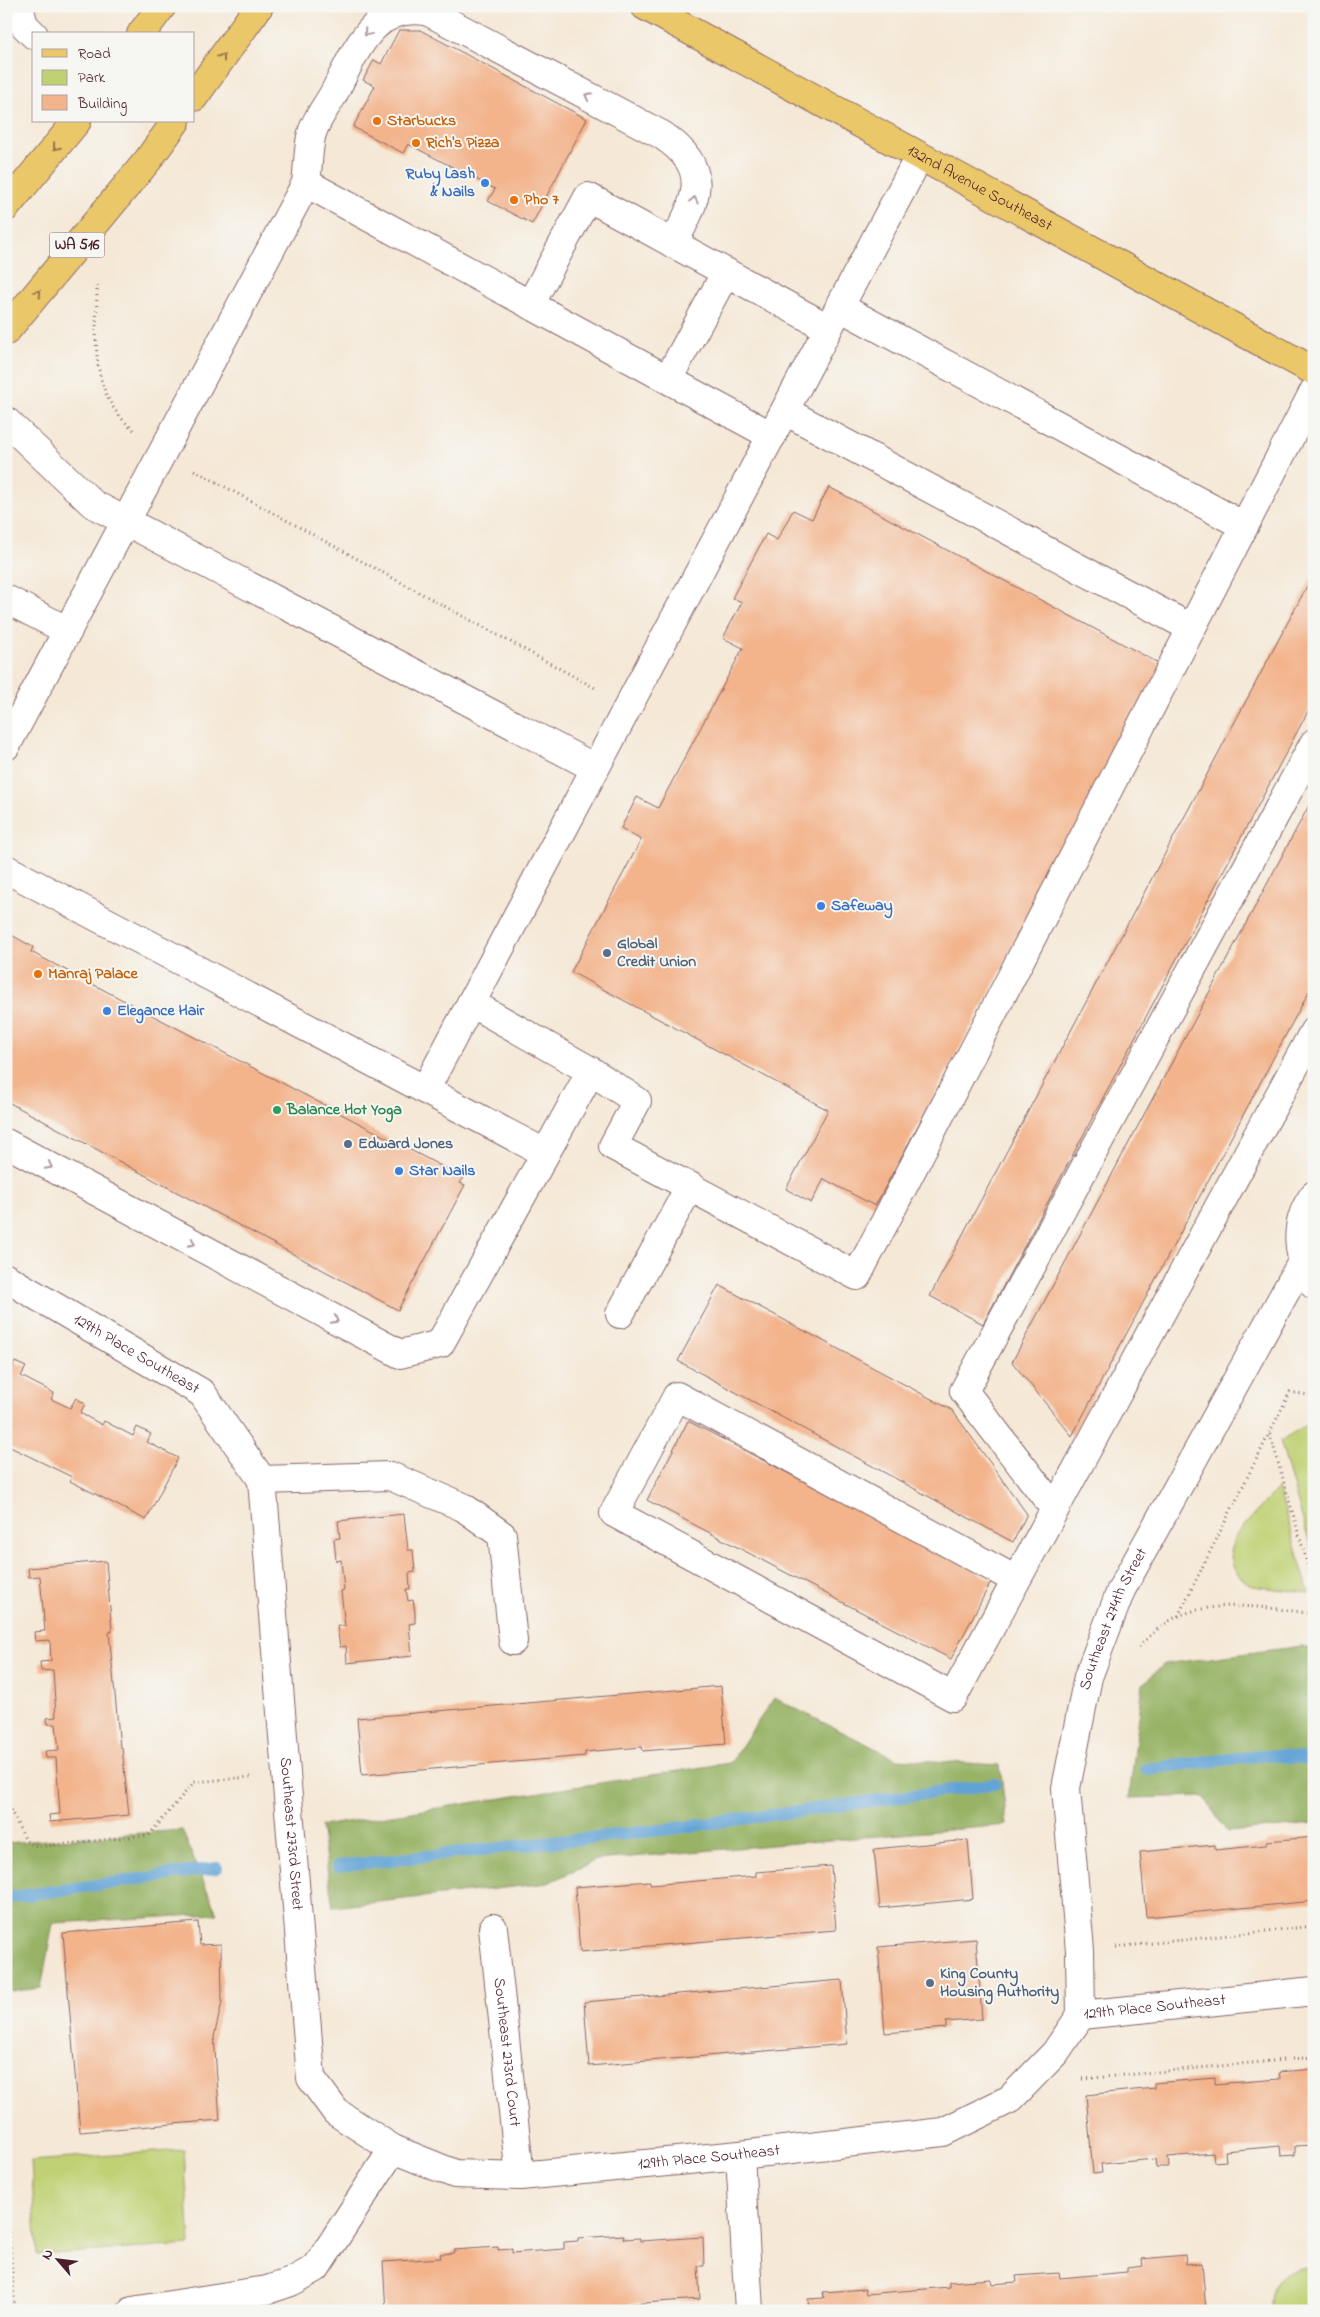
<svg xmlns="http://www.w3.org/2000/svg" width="1320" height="2317" viewBox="0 0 1320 2317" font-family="'Indie Flower',sans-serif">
<rect width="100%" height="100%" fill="#f6f6f2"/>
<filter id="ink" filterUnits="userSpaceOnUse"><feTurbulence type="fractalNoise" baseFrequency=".02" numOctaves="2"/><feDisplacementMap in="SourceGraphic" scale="10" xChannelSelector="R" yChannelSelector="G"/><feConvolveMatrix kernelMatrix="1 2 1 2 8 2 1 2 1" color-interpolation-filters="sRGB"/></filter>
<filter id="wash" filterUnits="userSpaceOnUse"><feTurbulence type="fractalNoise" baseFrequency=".0096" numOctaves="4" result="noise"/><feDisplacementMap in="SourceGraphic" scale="20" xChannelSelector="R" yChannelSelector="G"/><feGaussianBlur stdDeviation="1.12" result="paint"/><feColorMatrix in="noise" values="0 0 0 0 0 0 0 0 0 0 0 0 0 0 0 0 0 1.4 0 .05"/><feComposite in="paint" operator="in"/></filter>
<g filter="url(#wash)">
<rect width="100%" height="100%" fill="#f5e8d6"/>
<!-- green -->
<path fill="#c0d174" stroke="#857850" d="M1314,1420v138l-34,-117z
M1278,1488l31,105 -57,-7 -12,-9 -7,-11 -3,-15 5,-15z
M184,2150l6,95 -153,10 -6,-94z
M1307,2267l7,2v42h-42c-5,-25 11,-41 35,-44z"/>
<!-- forest -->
<path fill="#98b366" stroke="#716948" d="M1302,1646l12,3v175l-87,8 -24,-36 -74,2 14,-114 21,-20z
M774,1698l123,61 103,6 7,60 -411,35 -48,23 -215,24 -12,-81 409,-63z
M182,1830l35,84 -164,9 -12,65 -35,4v-149z"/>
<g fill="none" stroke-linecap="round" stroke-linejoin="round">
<!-- stream -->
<path stroke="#62a3d5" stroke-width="12" d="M1146,1769l119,-14 49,4
M338,1866l332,-37 325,-45
M6,1898l211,-30"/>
</g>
<g id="blocks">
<!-- building -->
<path fill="#f3b48c" d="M399,30h21l167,89 -55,105 -44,-23 7,-12 -87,-45 -5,9 -50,-26 22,-41 -12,-6 11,-20 7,4z
M829,487l335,179 -289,540 -51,-27 -13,24 -25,-14 42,-79 -257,-138 70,-132 -20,-12 16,-31 21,11 85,-160 -20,-10 19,-36 -10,-4 34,-64 11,6 16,-30 19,9z
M1314,573v127l-331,624 -53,-28z
M1314,796v186l-242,454 -60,-74z
M6,932l27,15 -2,5 433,226 -4,5 5,2 -67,125 -392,-209z
M719,1285l233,125 75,104 -14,28 -335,-181z
M15,1362l11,5 -5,9 33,17 -3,6 19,9 6,-10 9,6 -5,9 22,12 2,-4 29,15 4,-9 14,7 -4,8 31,16 -32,62 -76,-39 2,-4 -66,-32v-78l5,3z
M688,1421l304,159 -41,79 -304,-159z
M404,1514l4,36h5l2,22 -6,1 1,16h-4l2,12 5,-1 2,12v11l-6,1 3,32 -65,7 -1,-17 -6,1 -3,-21h8l-4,-35 3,-1 -3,-30 -5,1 -2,-22 6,-1 -2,-17z
M106,1561l6,71h-3l11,115h2l7,68 -79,7 -1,-7 11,-1 -4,-56h-10l-1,-7 14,-1 -3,-26h-8l-1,-6 9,-1 -3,-47 -12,1 -1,-9 11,-1 -1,-21 -15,1 -1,-9 11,-1 -5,-55 -11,1 -1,-9z
M721,1686l5,58 -83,7 -1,-4 -57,5v4l-223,19 -5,-57z
M1314,1837v64l-168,16 -6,-65 75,-7v5l51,-5 1,-4z
M968,1840l5,59 -93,9 -6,-59z
M831,1866l5,64 -256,22 -5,-65 75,-6v4l106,-9v-4z
M198,1922l2,23 21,-1 1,58 -8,35 6,83 -140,12 -17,-199z
M976,1939l6,80 -36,3v6l-61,5 -7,-86z
M842,1980l5,64 -258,22 -5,-64z
M1314,2069v76l-19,1v9l-14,1 -1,-10 -55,5 1,10 -12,1 -1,-9 -45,4 1,10h-13l-1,-8 -54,5 1,9 -9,1 -7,-79 68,-7v-5l61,-5v6l65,-5 -1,-7z
M624,2235l-1,4 17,-1v3l63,-4 1,29h-6l2,33 -70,5v5l-38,2h-7v-2l-28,2h-171l-3,-49 58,-4 -1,-4 13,-1 1,-3 44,-3v3l14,-1v4l52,-4v-7l14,-1v-3z
M1185,2255l1,9 16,-1 4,48h-397l-1,-12 16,-1 -1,-6 42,-3 1,5 83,-7v-5l42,-3 1,5 25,-2 -1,-6 43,-3 1,5 67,-6v-4l16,-2 -1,-7z"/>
</g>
</g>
<g filter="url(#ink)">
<use href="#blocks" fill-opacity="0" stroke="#866567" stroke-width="1"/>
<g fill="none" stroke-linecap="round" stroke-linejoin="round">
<defs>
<g id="minor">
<path d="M19,6l5,19 10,10"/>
<path d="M306,183l466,253"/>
<path d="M530,305l58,-108 240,131"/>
<path d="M840,307l404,219"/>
<path d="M668,379l58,-107"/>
<path d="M785,411l406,217"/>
<path d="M6,421l87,83 502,264"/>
<path d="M6,599l62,32"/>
<path d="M6,746l300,-563c2,-15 2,-31 5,-46 3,-15 16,-31 23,-44 21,-40 39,-93 95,-81l233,123c51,34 35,64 11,109"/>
<path d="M6,869l539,284"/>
<path d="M471,1003l120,68 46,30 -24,45 244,130 457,-885"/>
<path d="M425,1090l494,-933"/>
<path d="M6,1143l394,211 40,-10 151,-273"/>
<path d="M1314,1195c-21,28 -18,61 0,90"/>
<path id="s1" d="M6,1278l196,115 60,87"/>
<path d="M620,1314l70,-128"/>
<path id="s2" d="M262,1480l49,598 25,34 57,37"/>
<path d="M262,1480l128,-4 73,31 39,28 11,106"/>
<path d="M1055,1509l-91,-118 350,-648"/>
<path d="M1016,1580l-339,-184 -63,117 339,184 361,-666"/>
<path id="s3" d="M493,1928l27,248"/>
<path id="s4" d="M1081,2015l-1,-64 -14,-163 22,-111 33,-87 181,-328"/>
<path id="s5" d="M1081,2015l233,-24"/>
<path d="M740,2155l9,156"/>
<path id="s6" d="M132,2311l135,-21 24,-8 25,-14 77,-119 62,25 65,2 220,-21 203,-23 67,-33 45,-46 26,-38"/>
</g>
<g id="major">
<path id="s7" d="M645,6l669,365"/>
<path d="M141,34l21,-28"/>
<path d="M194,97l65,-91"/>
<path d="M6,207l71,-86"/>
<path d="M6,331l142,-171 28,-39"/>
</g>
</defs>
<!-- minor casing -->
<use href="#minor" stroke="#866567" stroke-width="30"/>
<!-- major casing -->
<use href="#major" stroke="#866567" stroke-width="30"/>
<!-- path -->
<path stroke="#866567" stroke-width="3" stroke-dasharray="1 4" stroke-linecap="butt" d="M97,285c0,53 -10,108 38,146
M194,470l403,219
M1270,1434l44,153
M1178,1616l112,-224 24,4
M1139,1647c11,-12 25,-25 40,-31 38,-17 95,-8 135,-2
M6,1801l20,40 11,6 112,-12 45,-53 57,-5
M1116,1947l198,-21
M1083,2079l231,-22
M6,2192l9,119"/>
<!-- minor -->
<use href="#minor" stroke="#fff" stroke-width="28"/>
<!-- major -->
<use href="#major" stroke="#eac769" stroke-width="28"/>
</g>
<!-- one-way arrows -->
<defs><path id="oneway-chevron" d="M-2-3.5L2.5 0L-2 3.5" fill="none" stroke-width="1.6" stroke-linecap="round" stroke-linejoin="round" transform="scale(1.25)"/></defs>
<g stroke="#ae9aa0">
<use href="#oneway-chevron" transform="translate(367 33) rotate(130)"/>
<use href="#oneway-chevron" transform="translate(588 96) rotate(-152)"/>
<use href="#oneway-chevron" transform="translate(694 200) rotate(-78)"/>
<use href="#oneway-chevron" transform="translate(49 1166) rotate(28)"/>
<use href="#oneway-chevron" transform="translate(192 1243) rotate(28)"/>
<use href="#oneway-chevron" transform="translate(335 1320) rotate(28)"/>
</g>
<g stroke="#9a734a">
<use href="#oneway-chevron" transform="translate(222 57) rotate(-54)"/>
<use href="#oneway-chevron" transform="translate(56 147) rotate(129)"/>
<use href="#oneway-chevron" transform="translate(38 293) rotate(-50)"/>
</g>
</g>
<!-- markers -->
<g fill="#e8710a" stroke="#f6f6f2" stroke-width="2">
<circle cx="377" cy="121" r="5"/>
<circle cx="416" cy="143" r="5"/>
<circle cx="514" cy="200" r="5"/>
<circle cx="38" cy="974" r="5"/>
</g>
<g fill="#3f7fe0" stroke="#f6f6f2" stroke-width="2">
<circle cx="485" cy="183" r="5"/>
<circle cx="821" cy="906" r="5"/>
<circle cx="107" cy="1011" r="5"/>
<circle cx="399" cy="1171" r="5"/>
</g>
<g fill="#5c6f8a" stroke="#f6f6f2" stroke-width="2">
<circle cx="607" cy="953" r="5"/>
<circle cx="348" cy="1144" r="5"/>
<circle cx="930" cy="1983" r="5"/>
</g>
<circle fill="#2e9e5b" stroke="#f6f6f2" stroke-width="2" cx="277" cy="1110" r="5"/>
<g text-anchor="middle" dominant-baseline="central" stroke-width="4" stroke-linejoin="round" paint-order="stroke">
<!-- shield labels -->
<rect fill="#f6f6f2" stroke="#7e6067" stroke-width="1" x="49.5" y="232.5" width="55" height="25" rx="4"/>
<g font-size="15" font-weight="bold" fill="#4a1f2b">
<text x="77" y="245">WA 516</text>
</g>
<!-- food labels -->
<g font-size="16" font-weight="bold" fill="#c56008" stroke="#f6f6f2" text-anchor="start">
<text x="387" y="121">Starbucks</text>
<text x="426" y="143">Rich's Pizza</text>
<text x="524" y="200">Pho 7</text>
<text x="48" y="974">Manraj Palace</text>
</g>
<!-- shop labels -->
<g font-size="16" font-weight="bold" fill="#366cbe" stroke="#f6f6f2" text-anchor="start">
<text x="475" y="174" text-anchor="end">Ruby Lash<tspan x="475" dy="18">&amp; Nails</tspan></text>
<text x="831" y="906">Safeway</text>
<text x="117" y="1011">Elegance Hair</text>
<text x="409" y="1171">Star Nails</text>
</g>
<!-- street labels -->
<g font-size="16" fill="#4a1f2b" stroke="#f6f6f2">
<text stroke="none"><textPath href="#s7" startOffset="381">132nd Avenue Southeast</textPath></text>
<text stroke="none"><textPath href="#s1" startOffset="151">129th Place Southeast</textPath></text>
<text stroke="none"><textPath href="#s4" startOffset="404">Southeast 274th Street</textPath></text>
<text stroke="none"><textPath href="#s2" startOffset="355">Southeast 273rd Street</textPath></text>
<text stroke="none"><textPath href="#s5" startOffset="74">129th Place Southeast</textPath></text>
<text stroke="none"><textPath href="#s3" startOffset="125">Southeast 273rd Court</textPath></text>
<text stroke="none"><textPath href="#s6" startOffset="654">129th Place Southeast</textPath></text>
</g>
<!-- service labels -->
<g font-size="16" font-weight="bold" fill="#4e5e75" stroke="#f6f6f2" text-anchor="start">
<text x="617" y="944">Global<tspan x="617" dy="18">Credit Union</tspan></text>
<text x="358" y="1144">Edward Jones</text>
<text x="940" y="1974">King County<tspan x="940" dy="18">Housing Authority</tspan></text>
</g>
<!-- leisure labels -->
<g font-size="16" font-weight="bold" fill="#27864d" stroke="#f6f6f2" text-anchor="start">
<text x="287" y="1110">Balance Hot Yoga</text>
</g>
</g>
<!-- margin -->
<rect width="1320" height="2317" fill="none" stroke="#f6f6f2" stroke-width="25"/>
<!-- legend -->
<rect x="32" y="32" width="162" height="90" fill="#f6f6f2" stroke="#b1a0a2"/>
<rect x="42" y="49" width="25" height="8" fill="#eac769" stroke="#b1a0a2"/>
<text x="78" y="58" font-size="15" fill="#4a1f2b">Road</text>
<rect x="42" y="70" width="25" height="15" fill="#c0d174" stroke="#b1a0a2"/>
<text x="78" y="82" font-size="15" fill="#4a1f2b">Park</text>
<rect x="42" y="95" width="25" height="15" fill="#f3b48c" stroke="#b1a0a2"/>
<text x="78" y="108" font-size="15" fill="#4a1f2b">Building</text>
<!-- north arrow -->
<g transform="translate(58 2260) rotate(298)" stroke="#f6f6f2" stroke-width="4" paint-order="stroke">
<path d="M0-4L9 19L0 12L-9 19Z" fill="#4a1f2b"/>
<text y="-8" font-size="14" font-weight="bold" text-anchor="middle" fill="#4a1f2b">N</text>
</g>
</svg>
